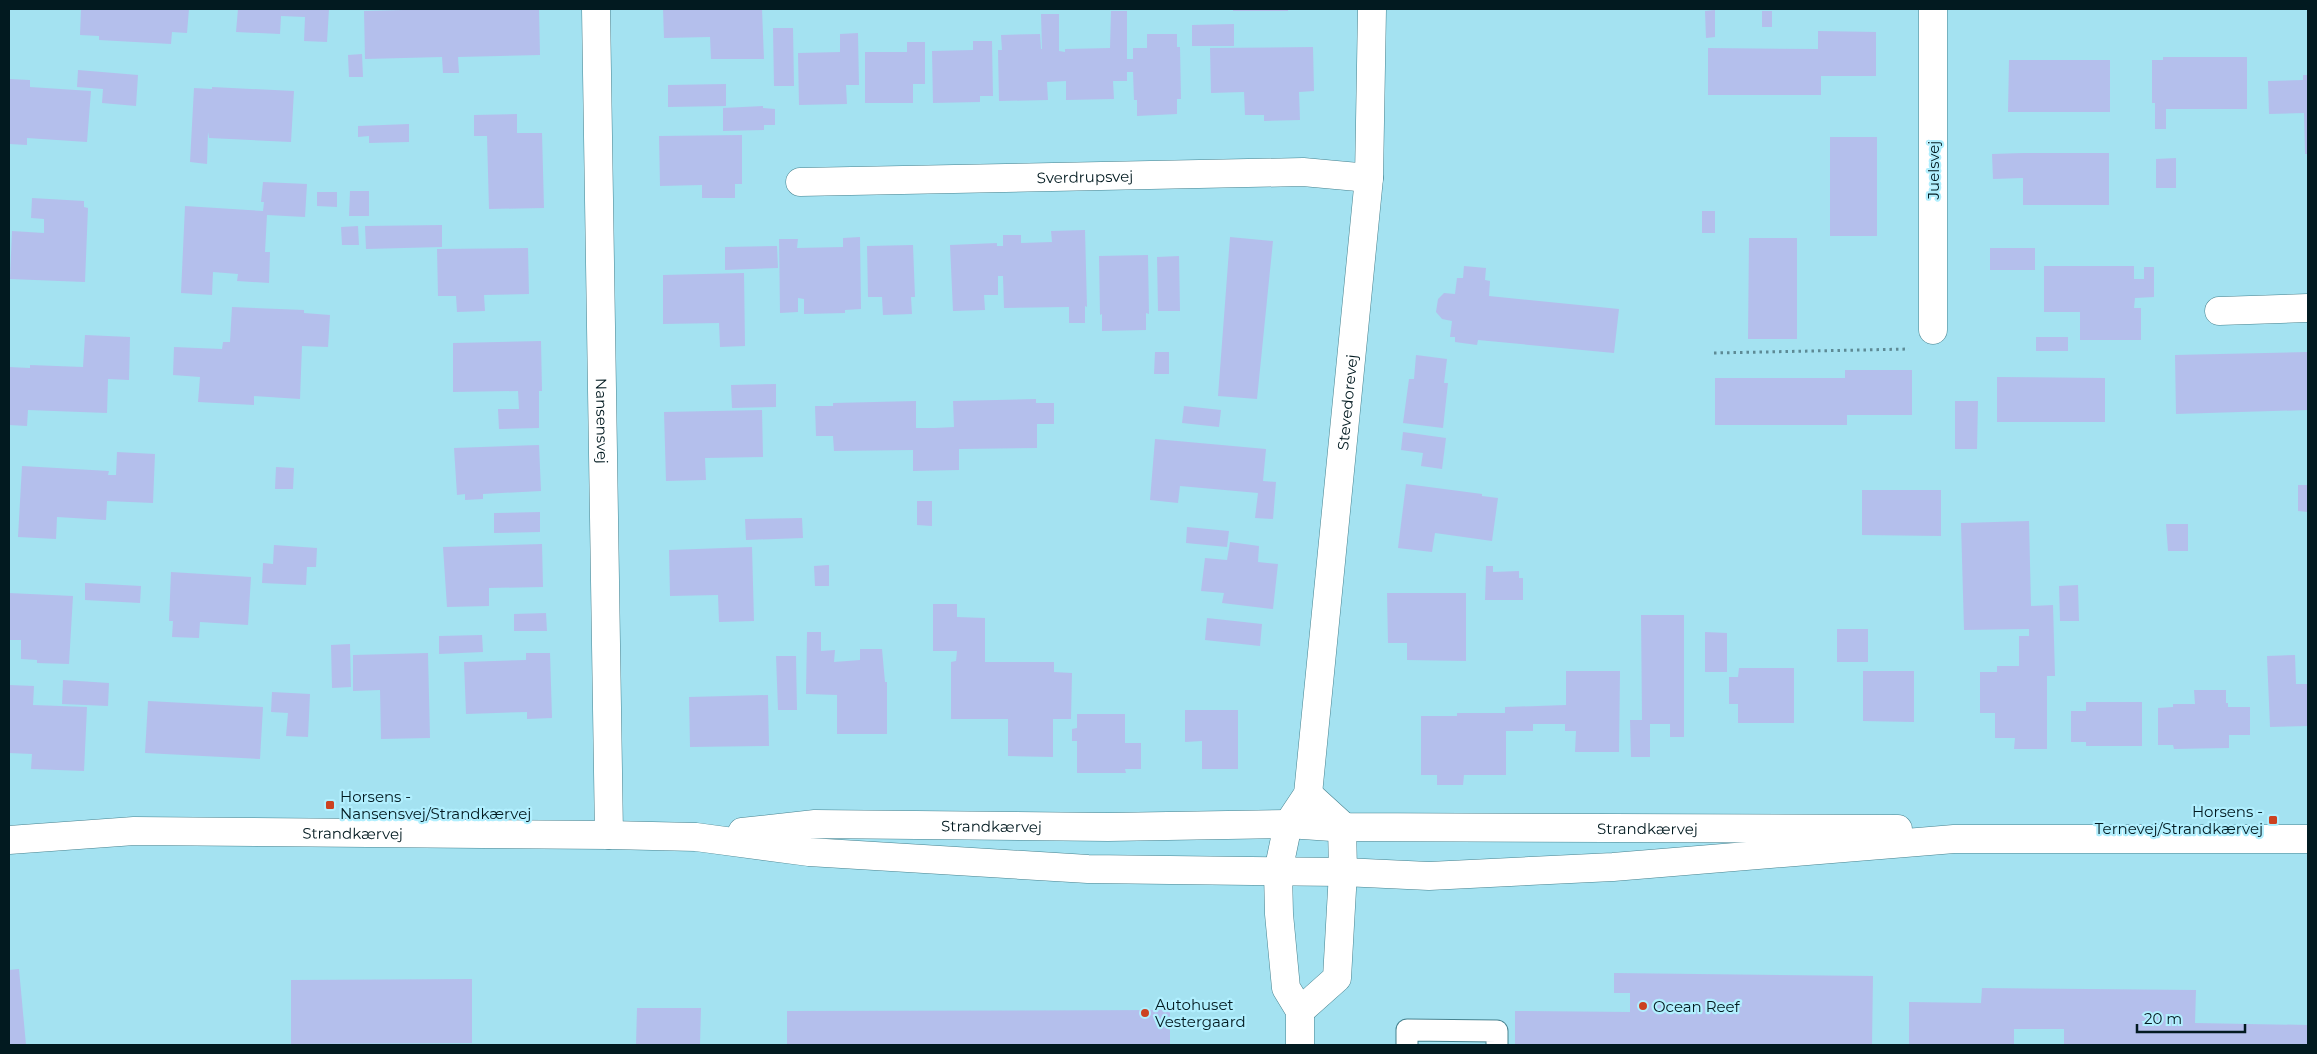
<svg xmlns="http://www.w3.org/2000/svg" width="2317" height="1054" viewBox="0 0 2317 1054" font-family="Montserrat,sans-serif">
<rect width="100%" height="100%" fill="#a4e2f1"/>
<!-- building -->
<path fill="#b4bfec" d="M81,9h108l-2,24 -15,-1 -1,12 -72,-4v-4l-19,-1z
M238,9h91l-2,33 -23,-1 1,-24 -24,-1 -1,18 -44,-2z
M443,9h96l1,46 -82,2 1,16h-16l-1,-16 -77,2 -1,-48z
M663,9h99l2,50h-53l-1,-22 -46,1z
M1233,9h55v2h-55z
M1715,10v27l-9,1 -1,-27z
M1111,11h16v48h6v-11h14v-14h30v13h3l1,52h-4v15l-40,2v-16h-3l-1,-28h-6v9h-14l1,18 -48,1v-19l-19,1 1,18 -49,1 -1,-51h4l-1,-15 39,-1 1,15h1l-1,-35h18v37l6,1v-3l45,-1z
M1762,11h10v16h-10z
M1234,24v22h-42v-21z
M773,28h20l1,58h-20z
M1818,31l58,1v44h-55v19h-113v-47l110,1z
M858,33l1,52h-13l1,19 -48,1 -1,-52 42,-1v-18z
M973,41h19l1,55h-13v6l-47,1 -1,-52 41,-1z
M907,42h18v42h-12v19h-48v-51h42z
M1313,47l1,44 -15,1 1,28 -36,1v-6h-19l-1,-23 -33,1 -1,-45z
M362,54l1,23h-14l-1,-22z
M2163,57h84v52h-81v20h-11v-26h-3v-43h11z
M2009,60h101v52h-102z
M78,70l60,5 -2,31 -34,-3 1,-14 -26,-2z
M2303,75h5v79h-3l-1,-41 -35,1 -1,-33 35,-1z
M9,79l21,1v7l61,4 -4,51 -60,-4v7l-18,-1z
M726,84v22l-58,1v-22z
M212,87l82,4 -3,51 -82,-4 -1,-6 -1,32 -17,-2 4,-74 18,1z
M763,106v2l12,1v16h-11v5l-41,1v-23z
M517,114v19h25l2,75 -55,1 -2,-73h-13v-21z
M409,124v18l-40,1v-7l-11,1v-11z
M742,135v49h-7v14h-33v-13l-42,1 -1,-50z
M1830,137h47v99h-47z
M2023,153h86v52h-86v-27l-30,1 -1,-25z
M2176,158v30h-20v-29z
M263,182l44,2 -2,33 -38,-2 -2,37h5l-1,31 -32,-2 1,-7 -25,-2 -1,23 -31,-2 4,-87 78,5 1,-9h-3z
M350,191h19v25h-20z
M317,192h20v15l-20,-1z
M32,198l52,3v6l4,1 -3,74 -75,-3 2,-48 32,2v-14l-13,-1z
M1702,211h13v22h-13z
M442,225v22l-76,2 -1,-23z
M358,226l1,19h-17l-1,-18z
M1085,230l2,77 -2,-1v17h-16v-16l-65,1 -1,-32h-5v19h-14l1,15 -32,1 -3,-66 47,-2v3h6v-11h18v8l31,-1 -1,-11z
M860,237l1,72 -16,1v3l-41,1v-15l-6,-1v14l-18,1 -1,-74h19l-1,9 46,-1v-9z
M1230,237l43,4 -16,158 -39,-3z
M1749,238h48v101h-49z
M913,245l2,52h-4l1,17 -29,1 -1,-18h-14l-1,-51z
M777,246l1,22 -53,2v-23z
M528,248l1,46 -45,1 1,16 -28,1 -1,-16h-18l-1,-47z
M1990,248h45v22h-45z
M1148,255l1,59 -3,-1v17l-44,1v-17l-2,1 -1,-59z
M1179,256l1,55h-22l-1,-54z
M1464,266l22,2 -1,12 5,1 -1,15 130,13 -5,44 -136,-13 -1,5 -22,-3v-5h-5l2,-16 -10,-2 -6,-7 2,-13 6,-6 11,1 2,-16h6z
M2044,266h90v13h10v-12h10v30l-19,1 -1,10h7v32h-61v-28h-36z
M744,273l1,73 -25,1 -1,-24 -56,1v-49z
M232,307l72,3v3l26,2 -2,32 -26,-1 -2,53 -46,-3v9l-56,-3 2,-25 -27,-2 1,-28 48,2 1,-7h7z
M85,335l45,2 -1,43 -21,-1 -1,34 -79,-3 -1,16 -18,-1v-58l21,1v-3l53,2z
M2036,337h32v14h-32z
M541,341l1,50h-3v37l-40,1 -1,-20h21l-1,-18 -65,1v-49z
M1155,352h14v22h-15z
M2308,352v58l-132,4 -1,-59z
M1416,355l31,4 -3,24h4l-5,45 -40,-5 6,-44h5z
M1845,370h67v45h-65v10h-132v-47h130z
M1997,377l108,1v44h-108z
M776,384v23l-44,1 -1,-23z
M1036,399v4h18v21h-17v24l-78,1v21l-46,1v-21l-79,1 -1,-15h-17l-1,-30h18v-3l83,-2v27h19l19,-1 -1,-26z
M1955,401h23l-1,48h-22z
M1184,406l37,4 -2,17 -37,-4z
M762,410l1,47 -58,1 1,22 -40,1 -2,-69z
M1403,432l43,6 -4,31 -21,-3 2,-13 -22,-3z
M1155,439l111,10 -3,32 13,1 -3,37 -18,-1 3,-25 -78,-7 -2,17 -28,-3z
M539,445l2,46 -58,3v5l-18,1v-6l-8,1 -3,-47z
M117,452l38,2 -2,49 -46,-2 -1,19 -49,-3 -1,22 -38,-2 4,-71 87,5 -1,4h8z
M276,467l18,1 -1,21h-18z
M1406,484l76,10v2l16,2 -6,43 -57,-8 -3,19 -34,-4z
M2298,485h10v27l-10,-1z
M1862,490h79v46l-79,-1z
M917,501h15v25l-15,-1z
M540,512v20l-46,1v-20z
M802,518l1,20 -57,2 -1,-21z
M2029,521l2,85 22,-1 2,71h-8v73h-33l1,-11h-20v-25h-15v-41h17v-6h22v-30h10v-7l-65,1 -3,-107z
M2166,524h22v27h-20z
M1187,527l42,4 -2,16 -41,-4z
M1230,542l29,4 -1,16 20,2 -5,45 -51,-6 2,-10 -23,-2 4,-33 22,2z
M542,544l1,43 -54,1v18l-42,1 -4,-60z
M274,545l43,3 -1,19h-9l-1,18 -44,-2 1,-20 10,1z
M752,547l2,74 -35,1 -1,-27 -48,1 -1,-46z
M829,565v21h-14l-1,-20z
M1486,566h7v6l26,-1v7h4v22h-38z
M171,572l80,5 -3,48 -48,-3 -1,16 -27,-1 1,-16h-4z
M85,583l56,3 -1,17 -55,-3z
M2078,585l1,36h-19l-1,-35z
M9,593l64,3 -4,68 -32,-1v-3l-16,-1v-19h-12z
M1387,593h79v68l-59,-1v-17h-19z
M933,604h24v13l28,1v44h69v10l18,1 -1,46h-18v38l-45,-1v-37h-57v-57l5,-1 1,-10h-24z
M546,613l1,18h-33v-17z
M1641,615h43v122h-14v-13h-20v33h-19l-1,-37h12z
M1207,618l55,6 -2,22 -55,-6z
M1837,629h31v33h-31z
M807,632h14v19l14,-1 -1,12 26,-2v-11h22l3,33h2v52h-50v-39l-31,-1z
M1705,632l22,1v39h-22z
M482,635l1,17 -44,2v-18z
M350,644l1,43 -19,1 -1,-43z
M428,653l2,85 -49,1 -1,-49 -27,1v-36z
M526,653h24l2,65 -25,1v-7l-61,2 -2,-52 62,-2z
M2295,655l1,29h12v42l-38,1 -3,-71z
M776,656h20l1,54h-19z
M1739,668h55v55h-56v-19h-9v-27h9z
M1566,671h54l-1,81h-44l1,-21h-11v-7h-32v7h-27v44h-42l-1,10h-26v-10h-16v-59h36v-3h48v-6l61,-2z
M1863,671h51v51l-51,-1z
M63,680l46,3 -1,23 -46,-2z
M9,685l25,1 -1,19 54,2 -3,64 -53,-2 1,-15 -23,-1z
M2194,690h32v13h2v4h22v28h-21v13l-55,1 -1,-4h-15v-37l15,-1v-3h22z
M272,692l38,2 -2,43 -22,-1 2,-23 -17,-1z
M768,695l1,51 -79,1 -1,-50z
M148,701l115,6 -3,52 -115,-6z
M2086,702h56v44h-56v-4h-15v-31h15z
M1185,710h53v59h-36v-28l-17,1z
M1077,714h48v29h16v26h-16l1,4h-49v-32h-5v-12l5,-1z
M19,969l7,76h-17v-75z
M1614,973l259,3 -1,69h-357v-34l115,1v-19h-16z
M472,979v64l-181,1v-64z
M1982,988l214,2 -1,33 113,2v20h-244v-16h-50v16h-105v-43l72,1z
M637,1008h64l-1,37h-64z
M1170,1010v35h-383v-34z"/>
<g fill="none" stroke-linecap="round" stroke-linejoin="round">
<defs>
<path id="service" d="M1407,1045v-15l90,1v14"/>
<g id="minor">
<path id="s1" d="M596,9l13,826"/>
<path id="s2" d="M800,182l503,-10 66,6"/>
<path d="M2219,311l89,-3"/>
<path d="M1933,330v-321"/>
<path d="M1300,1011l37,-33 6,-106 -1,-47 -34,-31"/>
<path id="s3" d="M1300,1045v-34l-14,-23 -7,-74 -1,-42 10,-48 20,-30 61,-616 3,-169"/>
</g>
<g id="secondary">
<path id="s4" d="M742,832l73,-8 293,3 180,-3 44,3 566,2"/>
<path id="s5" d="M9,840l125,-9 475,4 87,2 113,15 279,17 255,3 86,4 184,-9 341,-28h354"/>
</g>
</defs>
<!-- service casing -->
<use href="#service" stroke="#46828f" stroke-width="23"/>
<!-- minor casing -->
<use href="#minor" stroke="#46828f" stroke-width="29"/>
<!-- secondary casing -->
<use href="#secondary" stroke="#46828f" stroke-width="29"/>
<!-- path -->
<path stroke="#5d8a95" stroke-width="3" stroke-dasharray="2.5 4" stroke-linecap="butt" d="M1714,353l195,-4"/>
<!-- service -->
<use href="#service" stroke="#fff" stroke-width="21"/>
<!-- minor -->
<use href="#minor" stroke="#fff" stroke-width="28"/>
<!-- secondary -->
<use href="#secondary" stroke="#fff" stroke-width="28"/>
</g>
<!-- markers -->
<g fill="#cc4220" stroke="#b1effe" stroke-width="2">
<rect x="325" y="800" width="10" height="10" rx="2.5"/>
<rect x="2268" y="815" width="10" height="10" rx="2.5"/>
<circle cx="1643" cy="1006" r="5"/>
<circle cx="1145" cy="1013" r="5"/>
</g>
<g text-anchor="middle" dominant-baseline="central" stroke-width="4.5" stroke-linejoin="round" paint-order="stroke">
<!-- street labels -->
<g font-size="15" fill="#021a20" stroke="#b1effe">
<text transform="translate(1933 170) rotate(-90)">Juelsvej</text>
<text stroke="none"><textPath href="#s2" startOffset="285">Sverdrupsvej</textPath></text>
<text stroke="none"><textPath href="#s3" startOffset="656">Stevedorevej</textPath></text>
<text stroke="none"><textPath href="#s1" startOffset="412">Nansensvej</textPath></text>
<text stroke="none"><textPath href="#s4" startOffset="250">Strandkærvej</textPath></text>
<text stroke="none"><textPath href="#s4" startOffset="906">Strandkærvej</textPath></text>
<text stroke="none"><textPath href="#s5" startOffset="344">Strandkærvej</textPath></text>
</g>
<!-- poi labels -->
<g font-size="15" fill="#021a20" stroke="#b1effe" text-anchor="start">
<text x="340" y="796">Horsens -<tspan x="340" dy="17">Nansensvej/Strandkærvej</tspan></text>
<text x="2263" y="811" text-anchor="end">Horsens -<tspan x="2263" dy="17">Ternevej/Strandkærvej</tspan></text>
<text x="1155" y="1004">Autohuset<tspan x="1155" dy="17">Vestergaard</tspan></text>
<text x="1653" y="1006">Ocean Reef</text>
</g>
</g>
<!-- border -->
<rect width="2317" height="1054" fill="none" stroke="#021a20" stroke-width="20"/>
<!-- scale -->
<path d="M2137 1024v8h108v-8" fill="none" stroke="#021a20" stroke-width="2.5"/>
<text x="2144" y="1024" font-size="15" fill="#021a20" stroke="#b1effe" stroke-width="4" paint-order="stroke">20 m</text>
</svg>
